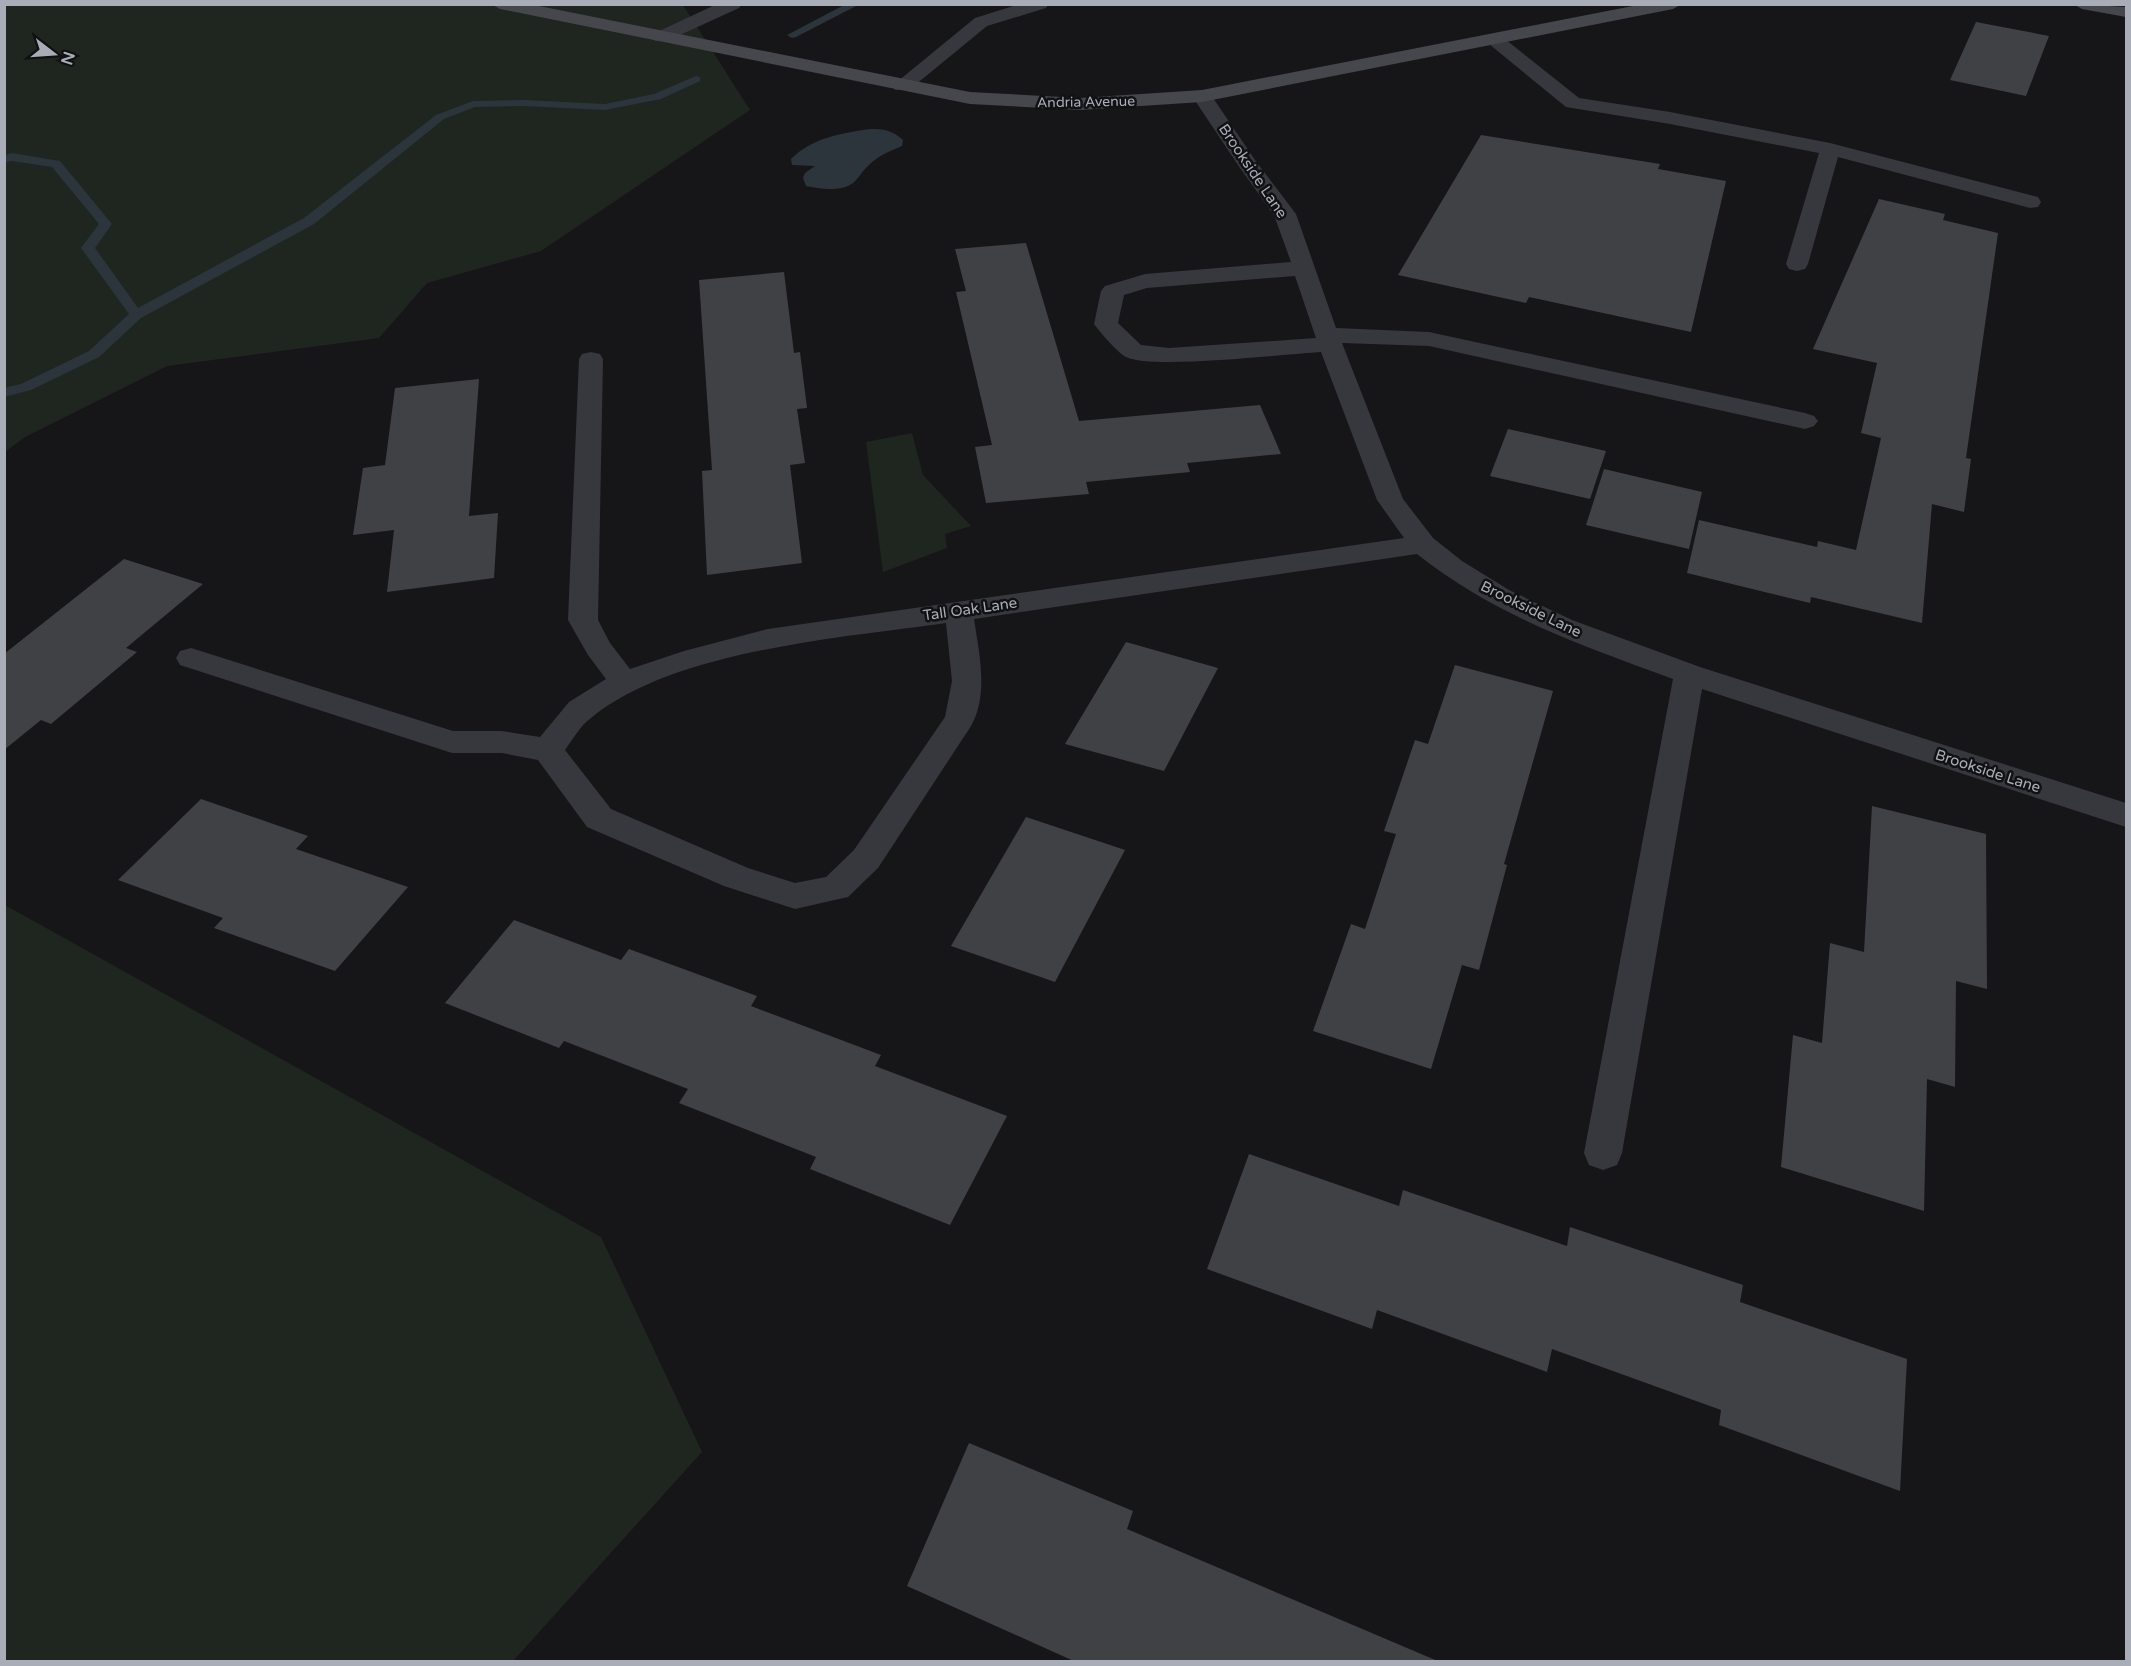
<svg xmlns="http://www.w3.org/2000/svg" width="2131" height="1666" viewBox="0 0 2131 1666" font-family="'Varela Round',sans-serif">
<rect width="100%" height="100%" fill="#161618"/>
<!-- green -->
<path fill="#1e261f" d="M5,5h678l67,105 -209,141 -114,32 -48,55 -212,28 -142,71 -20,15z
M912,433l11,42 48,51 -26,8 2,14 -64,24 -17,-130z
M5,905l596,332 101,215 -189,209h-508z"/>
<!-- water -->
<path fill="#2c353c" d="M870,129c14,0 22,1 33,11l-1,6c-12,5 -24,10 -33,19 -6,5 -10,13 -16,18 -12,9 -33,6 -47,3l-3,-8 2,-5 10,-7 -23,-1 -1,-6c21,-21 51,-26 79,-30z"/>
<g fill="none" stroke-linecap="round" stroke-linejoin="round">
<!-- stream -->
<path fill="#2c353c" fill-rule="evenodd" d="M846,4h14l-64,33 -4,1 -5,-3z
M696,76l4,1v4l-39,18 -56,11 -81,-4 -49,1 -31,12 -130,105 -173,94 -42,39 -68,33 -27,7v-9l17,-4 68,-33 40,-37 -48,-66 18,-24 -47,-57 -40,-6 -8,2v-8l8,-2 48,8 52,63 -17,24 43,60 166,-90 132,-103 37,-14 51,-1 81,4 49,-10z"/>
</g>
<!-- building -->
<path fill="#404145" d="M1976,22l73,14 -23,60 -76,-16z
M1481,135l179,29 -2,5 68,12 -35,151 -162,-35 -3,6 -128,-28z
M1879,199l66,15 -2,6 55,13 -32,225 5,1 -7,53 -32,-8 -10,119 -111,-26 -1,6 -123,-30 12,-53 118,27 1,-6 38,9 25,-112 -20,-5 16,-70 -64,-14z
M1026,243l53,178 181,-16 21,49 -94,9 3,9 -104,10 3,12 -103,9 -11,-56 17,-2 -36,-153 10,-1 -11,-42z
M784,272l10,81 6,-1 7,56 -10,1 8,54 -15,2 12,98 -95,12 -5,-104 10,-1 -13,-190z
M479,379l-10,137 29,-3 -4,65 -107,14 7,-62 -41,5 10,-67 22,-3 10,-77z
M1508,429l98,22 -16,48 -100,-23z
M1604,469l98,23 -13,57 -103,-24z
M124,559l79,25 -77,64 11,4 -86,72 -10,-4 -37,30v-96z
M1126,642l92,26 -54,103 -99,-27z
M1455,665l98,26 -49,173 3,1 -28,105 -17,-5 -31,104 -118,-38 38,-107 14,5 31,-95 -12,-3 31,-91 13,4z
M201,799l107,37 -12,13 112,38 -73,84 -121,-43 9,-10 -105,-38z
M1872,806l114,28 1,155 -31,-8 -1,106 -28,-8 -3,132 -143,-44 12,-132 29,8 8,-100 34,9z
M1026,817l99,33 -70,132 -104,-36z
M514,920l107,40 8,-11 128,47 -6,10 130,49 -6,11 132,50 -57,109 -140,-56 6,-12 -137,-54 9,-14 -124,-48 -5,7 -114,-45z
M1249,1154l150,52 4,-16 164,56 3,-19 173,58 -3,17 167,57 -7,132 -181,-66 2,-15 -169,-61 -5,23 -170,-62 -5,19 -165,-60z
M969,1443l164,68 -6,18 313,133h-364l-169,-76z"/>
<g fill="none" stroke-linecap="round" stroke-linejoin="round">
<!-- lane -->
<path fill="#37383d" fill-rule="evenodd" d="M717,4h25l-3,4 -72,33h-12l-3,-4 3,-4z
M1020,4h29l-3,4 -59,18 -78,64h-14l-3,-4 83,-68z
M1495,34l6,2 78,62 91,14 160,31 208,54 3,5 -3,5 -8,1 -192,-51 -30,107 -3,5 -8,2 -8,-2 -3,-5 33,-111 -149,-29 -104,-17 -77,-63 -3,-4 3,-4z
M1202,90l7,2 46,68 41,54 40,114 93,4 376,81 9,3 4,5 -4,5 -9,3 -376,-83 -87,-3 61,156 30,39 29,23 47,29 63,30 128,47 426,136v24l-424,-138 -80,464 -5,12 -14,5 -14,-5 -5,-12 89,-474c-94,-35 -176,-62 -256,-125l-443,65c5,34 15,75 -3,107l-93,142 -30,29 -53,12 -71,-23 -137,-59 -49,-67 -36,-7h-50l-272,-88 -4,-7 4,-7 11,-3 262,83h49l38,6 29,-35 37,-23 -18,-24 -20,-35 11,-261 3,-5 9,-2 9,2 3,5 -5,261 12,23 20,26 54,-18 84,-22 636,-91 -27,-38 -56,-148c-36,2 -169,18 -195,5 -8,-4 -26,-25 -32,-33l7,-33 4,-5 40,-12 146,-12 -17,-47 -34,-47 -48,-72 3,-4zM1295,276l21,62 -147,10 -28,-3 -23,-22 6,-28 23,-7zM946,623l6,58 -7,36 -91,133 -28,27 -31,6 -47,-15 -137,-59 -46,-59c8,-11 15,-24 26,-32 83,-68 250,-80 355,-95z"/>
<!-- secondary -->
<path fill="#45474d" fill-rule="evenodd" d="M491,4h38l441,88 110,6 122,-8 441,-86h39l-9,5 -471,93 -122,8 -110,-6 -470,-95z
M2073,4l53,3v10l-44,-8z"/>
</g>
<g text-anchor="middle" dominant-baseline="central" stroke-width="5" stroke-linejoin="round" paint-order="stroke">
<!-- far-street labels -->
<g font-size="14" fill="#a8adb8" stroke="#111113">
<text transform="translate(1086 102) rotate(-1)">Andria Avenue</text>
</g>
<!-- street labels -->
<g font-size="15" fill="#a8adb8" stroke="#111113">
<text transform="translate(1253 171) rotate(56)">Brookside Lane</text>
<text transform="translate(970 609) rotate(-8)">Tall Oak Lane</text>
<text transform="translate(1531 609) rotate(26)">Brookside Lane</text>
<text transform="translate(1988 771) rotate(18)">Brookside Lane</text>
</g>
</g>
<!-- border -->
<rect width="2131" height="1666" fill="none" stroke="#a8adb8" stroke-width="12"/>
<!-- north arrow -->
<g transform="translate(54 54) rotate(107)" stroke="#111113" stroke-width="4.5" paint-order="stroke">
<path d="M0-4.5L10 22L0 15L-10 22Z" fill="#a8adb8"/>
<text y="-9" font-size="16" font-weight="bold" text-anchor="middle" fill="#a8adb8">N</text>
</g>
</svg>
